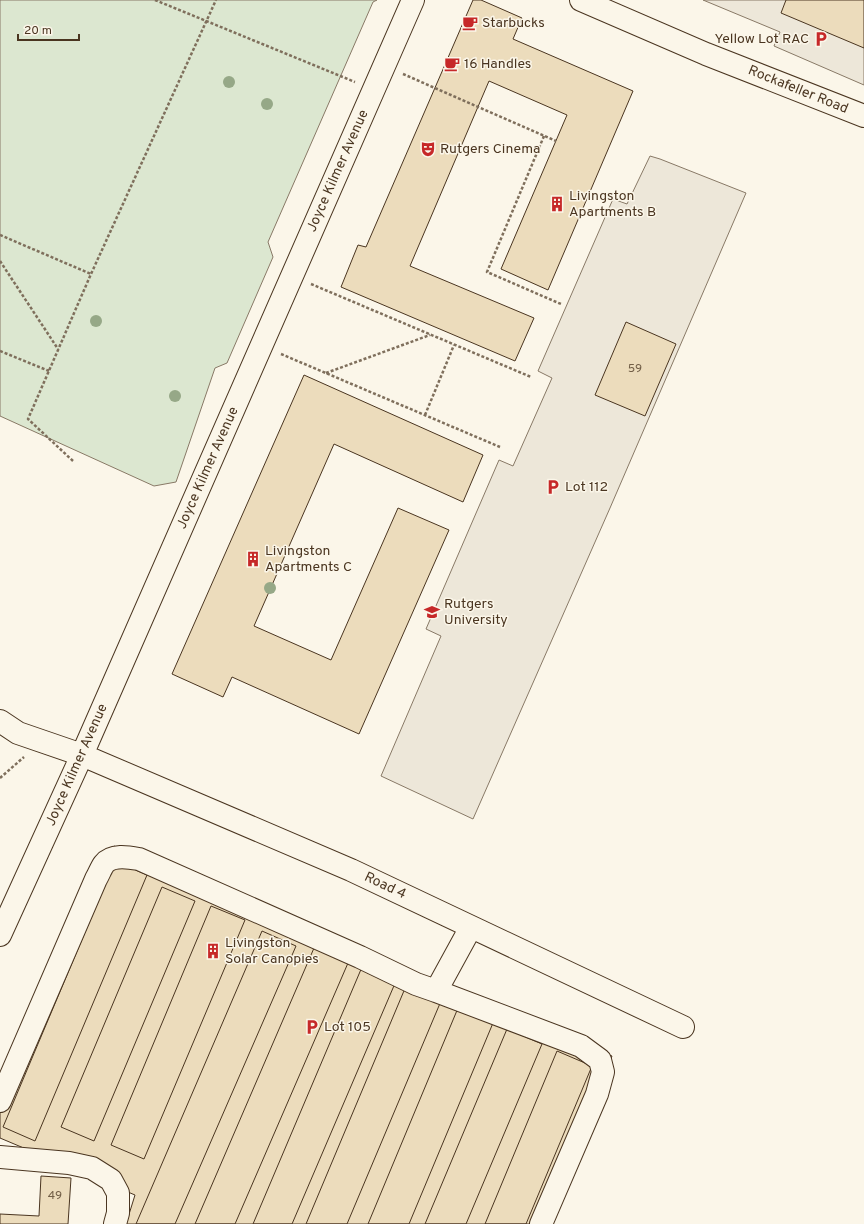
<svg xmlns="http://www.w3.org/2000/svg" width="864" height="1224" viewBox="0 0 864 1224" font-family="Overpass,sans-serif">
<rect width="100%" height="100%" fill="#fbf6e9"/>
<!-- green -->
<path fill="#dce7d0" stroke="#887966" d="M0,0h377l-4,2 -105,240 5,15 -46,106 -12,5 -39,114 -22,4 -154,-70z"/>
<!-- parking -->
<path fill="#ede7d9" stroke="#887966" d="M703,0h161v85l-90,-39 6,-14z
M650,156l10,3 86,34 -136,315 -137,311 -92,-43 60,-140 -15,-7 73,-169 14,6 39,-88 -14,-7 75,-172 14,5z"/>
<!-- building -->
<path fill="#ecdcbc" stroke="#4a3520" d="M473,0h8l41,18 -9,21 120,52 -85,199 -47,-21 66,-154 -78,-34 -79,185 124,52 -19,43 -174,-74 17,-42 8,2z
M786,0h78v48l-83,-35z
M626,322l50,22 -31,72 -50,-21z
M304,375l179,80 -20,47 -129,-58 -80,182 77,34 67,-152 51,22 -90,204 -127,-57 -9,20 -51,-23z
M114,846l498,210 -68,168h-418l9,-29 -135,-57v-52z
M115,861l32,14 -112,266 -32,-14z
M162,887l33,14 -101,240 -33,-14z
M211,906l34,14 -101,239 -33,-14z
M262,931l34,15 -121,278h-39z
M314,948l34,15 -113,261h-40z
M362,967l34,14 -104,243h-39z
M406,986l35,15 -94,223h-41z
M458,1008l35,15 -84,201h-41z
M507,1029l35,15 -76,180h-41z
M557,1051l35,15 -66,158h-41z
M41,1176l30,2 -3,46h-68v-10l39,2z"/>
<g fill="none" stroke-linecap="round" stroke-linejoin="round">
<defs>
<path id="minor" d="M581,0l125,54 158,62
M0,721l18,12 64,22 269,115 332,157
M0,935l82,-180 331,-755
M436,991l145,55 19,14 3,12 -6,22 -56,130
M0,1101l96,-222c3,-5 5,-11 8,-15 8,-10 24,-7 35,-5l221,98 56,27 20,7 35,-64
M0,1157l69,6 23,5 19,12 7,13v20l-3,11"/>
</defs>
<!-- minor casing -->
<use href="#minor" stroke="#4a3520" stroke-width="24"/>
<!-- path -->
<path stroke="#7f6f5c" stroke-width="2.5" stroke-dasharray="3 2" stroke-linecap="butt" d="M155,0l200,82
M403,74l153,67
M544,136l-57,136 74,32
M0,235l91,39
M0,261l58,88
M311,284l220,93
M0,351l49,20
M281,354l219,93
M326,373l104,-38
M425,415l29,-70
M73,461l-45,-42 63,-145 125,-274
M0,778l24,-21"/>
<!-- minor -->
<use href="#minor" stroke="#fbf6e9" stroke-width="22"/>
</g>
<!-- trees -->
<g fill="#96a887">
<circle cx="229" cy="82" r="6"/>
<circle cx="267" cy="104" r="6"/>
<circle cx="96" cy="321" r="6"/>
<circle cx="175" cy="396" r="6"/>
<circle cx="270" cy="588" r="6"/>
</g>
<!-- icons -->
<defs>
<symbol id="cafe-bare" viewBox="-9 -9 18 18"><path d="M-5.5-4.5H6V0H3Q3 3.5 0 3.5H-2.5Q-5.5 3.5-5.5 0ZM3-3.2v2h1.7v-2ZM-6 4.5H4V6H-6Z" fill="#c62828" stroke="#fbf6e9" stroke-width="2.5" paint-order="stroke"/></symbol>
<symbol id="parking-bare" viewBox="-9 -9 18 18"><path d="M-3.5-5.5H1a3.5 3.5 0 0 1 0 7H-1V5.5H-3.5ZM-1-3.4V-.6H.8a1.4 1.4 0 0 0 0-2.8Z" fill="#c62828" stroke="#fbf6e9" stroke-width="2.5" paint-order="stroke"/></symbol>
<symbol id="theatre-bare" viewBox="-9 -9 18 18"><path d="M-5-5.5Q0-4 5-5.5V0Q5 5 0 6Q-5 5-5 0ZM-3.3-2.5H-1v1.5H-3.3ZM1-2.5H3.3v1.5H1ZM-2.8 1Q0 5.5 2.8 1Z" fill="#c62828" stroke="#fbf6e9" stroke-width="2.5" paint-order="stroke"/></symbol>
<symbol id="building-bare" viewBox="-9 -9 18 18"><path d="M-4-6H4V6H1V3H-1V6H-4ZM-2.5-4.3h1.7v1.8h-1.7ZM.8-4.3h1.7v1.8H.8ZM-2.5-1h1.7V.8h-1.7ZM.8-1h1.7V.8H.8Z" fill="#c62828" stroke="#fbf6e9" stroke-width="2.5" paint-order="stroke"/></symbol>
<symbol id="university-bare" viewBox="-9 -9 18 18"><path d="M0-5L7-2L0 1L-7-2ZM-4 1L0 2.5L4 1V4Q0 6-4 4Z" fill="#c62828" stroke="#fbf6e9" stroke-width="2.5" paint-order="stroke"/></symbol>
</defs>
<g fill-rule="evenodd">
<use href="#cafe-bare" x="459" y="12" width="22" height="22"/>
<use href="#parking-bare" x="810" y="28" width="22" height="22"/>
<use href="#cafe-bare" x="441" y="53" width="22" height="22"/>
<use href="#theatre-bare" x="417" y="138" width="22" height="22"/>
<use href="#building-bare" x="546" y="193" width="22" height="22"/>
<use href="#parking-bare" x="542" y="476" width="22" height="22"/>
<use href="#building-bare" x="242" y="548" width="22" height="22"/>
<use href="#university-bare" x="421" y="601" width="22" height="22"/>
<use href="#building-bare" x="202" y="940" width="22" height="22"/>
<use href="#parking-bare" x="301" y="1016" width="22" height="22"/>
</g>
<g text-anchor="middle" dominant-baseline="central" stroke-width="3" stroke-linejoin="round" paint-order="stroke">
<!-- number labels -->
<g font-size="12" fill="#725f47">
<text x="635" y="369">59</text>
<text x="55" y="1196">49</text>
</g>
<!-- poi labels -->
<g font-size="14" fill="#4a3520" stroke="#fbf6e9" text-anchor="start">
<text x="482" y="23">Starbucks</text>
<text x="809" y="39" text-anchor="end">Yellow Lot RAC</text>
<text x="464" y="64">16 Handles</text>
<text x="440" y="149">Rutgers Cinema</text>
<text x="569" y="196">Livingston<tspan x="569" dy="16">Apartments B</tspan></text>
<text x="565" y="487">Lot 112</text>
<text x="265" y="551">Livingston<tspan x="265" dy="16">Apartments C</tspan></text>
<text x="444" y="604">Rutgers<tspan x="444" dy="16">University</tspan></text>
<text x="225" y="943">Livingston<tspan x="225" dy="16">Solar Canopies</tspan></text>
<text x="324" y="1027">Lot 105</text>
</g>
<!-- street labels -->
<g font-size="14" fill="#4a3520" stroke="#fbf6e9">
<text transform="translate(798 90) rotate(22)">Rockafeller Road</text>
<text transform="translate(338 171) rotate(-66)">Joyce Kilmer Avenue</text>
<text transform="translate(208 468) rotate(-66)">Joyce Kilmer Avenue</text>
<text transform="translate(77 765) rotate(-66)">Joyce Kilmer Avenue</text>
<text transform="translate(385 886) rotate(25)">Road 4</text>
</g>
</g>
<!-- scale -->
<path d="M18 34v6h61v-6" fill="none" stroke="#4a3520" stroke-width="2"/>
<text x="24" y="34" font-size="12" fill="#4a3520" stroke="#fbf6e9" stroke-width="3" paint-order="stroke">20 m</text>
</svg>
